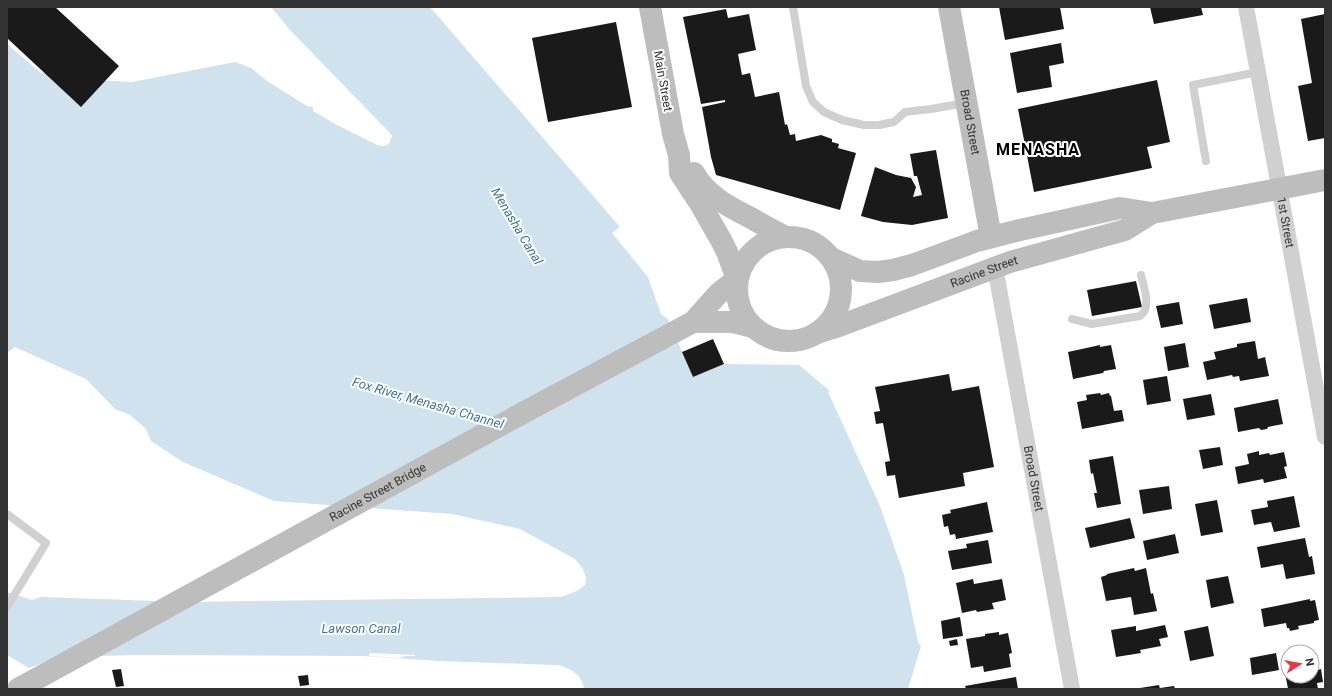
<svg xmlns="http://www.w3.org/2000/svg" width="1332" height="696" viewBox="0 0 1332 696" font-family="Roboto,sans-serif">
<rect width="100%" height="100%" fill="#fff"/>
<!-- water -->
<path fill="#cfe2ee" d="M271,7h159l190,220 -8,6 36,44 13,37 7,5 25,58 31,-13 75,1 31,26 -2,1 1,2 51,112 24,69 14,67 3,4 -13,43h-324c-2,-15 -13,-20 -26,-24l-120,-4 -74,-5 -227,-1 -78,2 -30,11 -22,-13v-63l25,8 9,-3 145,5 375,-5 16,-6 8,-6 1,-7 -3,-9 -8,-10 -55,-30 -68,-15 -178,-13 -91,-39 -32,-21 -5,-12 -17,-15 -13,-4 -30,-31 -71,-32 -8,6v-309l34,29 54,7 37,2 103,-20 16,6 16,13 40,25 6,1v4l22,13 42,21 6,1 6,-2 3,-8 -3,-4 -99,-102z"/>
<!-- pier -->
<path fill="#fff" d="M370,653l45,2v1h-10l-6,2 -30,-2z"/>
<!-- building -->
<path fill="#1a1a1a" d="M7,7h48l64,59 -38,41 -74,-69z
M999,7h61l4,22 -59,11z
M1150,7h51l2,8 -49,9z
M726,9l2,9 21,-4 7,36 -18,4 4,21 8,-2 5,24 24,-5 6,33 2,-1 3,11 5,-1 1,7 25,-6 11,4v3l7,2 -1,4 18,5 -16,57 -124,-35 -5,-18 -9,-50 23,-5v-2l-24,4 -18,-87z
M1325,14v124l-17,3 -10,-55 14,-3 -11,-64z
M616,22l16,85 -84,15 -16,-84z
M1061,43l3,20 -15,3 3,21 -35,6 -7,-40z
M1157,80l13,62 -23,5 5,21 -118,24 -16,-83z
M936,150l12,68 -36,7 -29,-3 -22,-6 14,-49 21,8 15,3 5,9 -3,10 9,-2 -5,-19h-3l-4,-22z
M1136,281l6,26 -50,9 -5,-26z
M1247,298l4,24 -37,7 -5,-24z
M1179,302l4,22 -22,4 -5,-22z
M713,339l11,25 -31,13 -11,-25z
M1255,341l3,18 7,-2 4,19 -29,5 -1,-5 -6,1 -1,-2 -25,5 -4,-18 13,-3 -2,-7 23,-5v-3z
M1185,343l4,24 -21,4 -4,-24z
M1100,345v2l11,-2 5,24 -12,2 -1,2 -30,6 -5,-27z
M949,374l3,17 27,-5 15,81 -31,6 2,13 -66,12 -4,-23 -8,1 -2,-14 5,-1 -7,-38 -7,1 -2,-12 6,-1 -5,-24z
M1167,376l4,25 -24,4 -4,-25z
M1100,393l1,2 8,-2 1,3h1l3,15 8,-1 2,11 -42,8 -5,-27 10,-2 -1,-5z
M1211,394l4,21 -28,5 -4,-21z
M1278,399l5,25 -15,3 -1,2 -6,1 -2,-2 -21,4 -4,-24z
M1220,447l3,18 -20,4 -4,-19z
M1259,451v4l10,-2 1,2 14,-3 3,14 -3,1 3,11 -23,5 -1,-4 -25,5 -3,-17 14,-3 -2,-10z
M1113,456l8,48 -24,4 -3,-15h3l-4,-20 -2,1 -2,-14z
M1169,486l3,23 -29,5 -4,-24z
M1294,496l6,31 -26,5 -3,-10 -17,3 -3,-15 17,-3 -1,-6z
M1217,500l6,32 -22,4 -6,-32z
M987,502l6,30 -37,7 -1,-5 -5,1 -2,-9 -4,1 -2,-12 9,-2 -1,-3z
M1130,518l5,20 -45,10 -5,-20z
M1175,534l4,19 -32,7 -4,-19z
M1305,538l4,19 3,-1 3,18 -29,5 -3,-15 -22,4 -4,-21z
M988,540l4,23 -40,7 -4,-19 19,-3 -1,-4z
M1134,568l1,3 11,-3 5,26 2,-1 4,18 -23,4 -3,-18 -25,4 -5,-24 6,-2v-1z
M1228,576l6,27 -23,5 -5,-28z
M973,579l1,5 28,-5 4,21 -14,3 2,6 -17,3 -1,-2 -14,3 -6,-30z
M1310,599v2l5,-1 4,20 -5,1v2l-16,3 1,3 -9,2 -1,-3h-2l-1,-5 -22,4 -3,-18z
M960,617l3,19 -20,3 -2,-18z
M1165,625l3,12 -9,2 2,7 -21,4 1,3 -25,4 -5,-27 25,-4v5z
M1208,626l6,30 -24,5 -6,-30z
M999,632v3l9,-2 4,20 -3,1 2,13 -27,5 -1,-6 -12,2 -5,-29 19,-3v-2z
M957,639l1,6 -8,1 -1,-5z
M1276,653l3,17 -27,5 -2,-17z
M1312,662l2,9 7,-2 2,13 -6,1 1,6h-30l-4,-22h4v9h24z
M121,669l3,17 -8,1 -4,-17z
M308,675l1,10 -9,1 -2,-10z
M1016,677l2,12h-52l-1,-3z
M1159,685l1,4h-20v-1z
M1174,686l1,3h-15v-1z"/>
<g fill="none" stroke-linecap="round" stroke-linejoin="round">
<!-- lane -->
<path stroke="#d0d0d0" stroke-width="8" d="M793,7l13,79 7,16 11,10 18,8 22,5h15l15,-3 11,-10 26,-3 34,-6
M1206,161l-13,-76 65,-13
M1072,319l20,5 48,-8c12,-9 4,-28 1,-41
M7,514l39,29 -39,64"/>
<!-- street -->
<g stroke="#d0d0d0" stroke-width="16">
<path id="s1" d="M1246,7l79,430"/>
<path id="s2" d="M995,267l77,422"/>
</g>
<!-- secondary -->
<g stroke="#bdbdbd" stroke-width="22">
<path id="s3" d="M949,7l42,230"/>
<path d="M694,173c12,22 35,34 57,45 12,7 23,13 35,19"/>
<circle cx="789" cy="289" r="52"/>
<path d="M831,258l29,13 18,1 15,-2 19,-5 65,-24 43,-11 100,-22 32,5"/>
<path d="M693,322h40l20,5"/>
<path id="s4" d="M817,333l22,-7 171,-64 115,-32 27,-17 173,-33"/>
<path id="s5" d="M18,689l501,-274 174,-93 25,-28 19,-15 -10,-27 -6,-12 -20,-35 -21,-32 -1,-18 -6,-21 -23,-127"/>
</g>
</g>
<g text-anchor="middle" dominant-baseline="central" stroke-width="4" stroke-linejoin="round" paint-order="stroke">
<!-- street labels -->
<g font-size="12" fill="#333" stroke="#fff">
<text transform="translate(663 81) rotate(80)">Main Street</text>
<text stroke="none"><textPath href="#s3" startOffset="117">Broad Street</textPath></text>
<text stroke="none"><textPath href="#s1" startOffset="219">1st Street</textPath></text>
<text stroke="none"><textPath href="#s4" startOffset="178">Racine Street</textPath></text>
<text stroke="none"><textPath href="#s2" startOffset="215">Broad Street</textPath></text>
<text stroke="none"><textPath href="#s5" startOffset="410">Racine Street Bridge</textPath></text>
</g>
<!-- water labels -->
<g font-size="13" font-style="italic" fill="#3f7597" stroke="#fff">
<text transform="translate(517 226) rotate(59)">Menasha Canal</text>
<text transform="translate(428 403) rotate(16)">Fox River, Menasha Channel</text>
<text x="361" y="628">Lawson Canal</text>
</g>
<!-- district labels -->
<g font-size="16" font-weight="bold" letter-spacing="1" fill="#000" stroke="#fff">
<text x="1038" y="149">MENASHA</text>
</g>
</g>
<!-- border -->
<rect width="1332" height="696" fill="none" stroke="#333333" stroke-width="16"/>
<!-- north arrow -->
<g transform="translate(1300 664) rotate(79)"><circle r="19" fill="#ffffff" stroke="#adadad"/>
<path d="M0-3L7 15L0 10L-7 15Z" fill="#e63946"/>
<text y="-6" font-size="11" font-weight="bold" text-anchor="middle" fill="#333333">N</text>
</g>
</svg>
